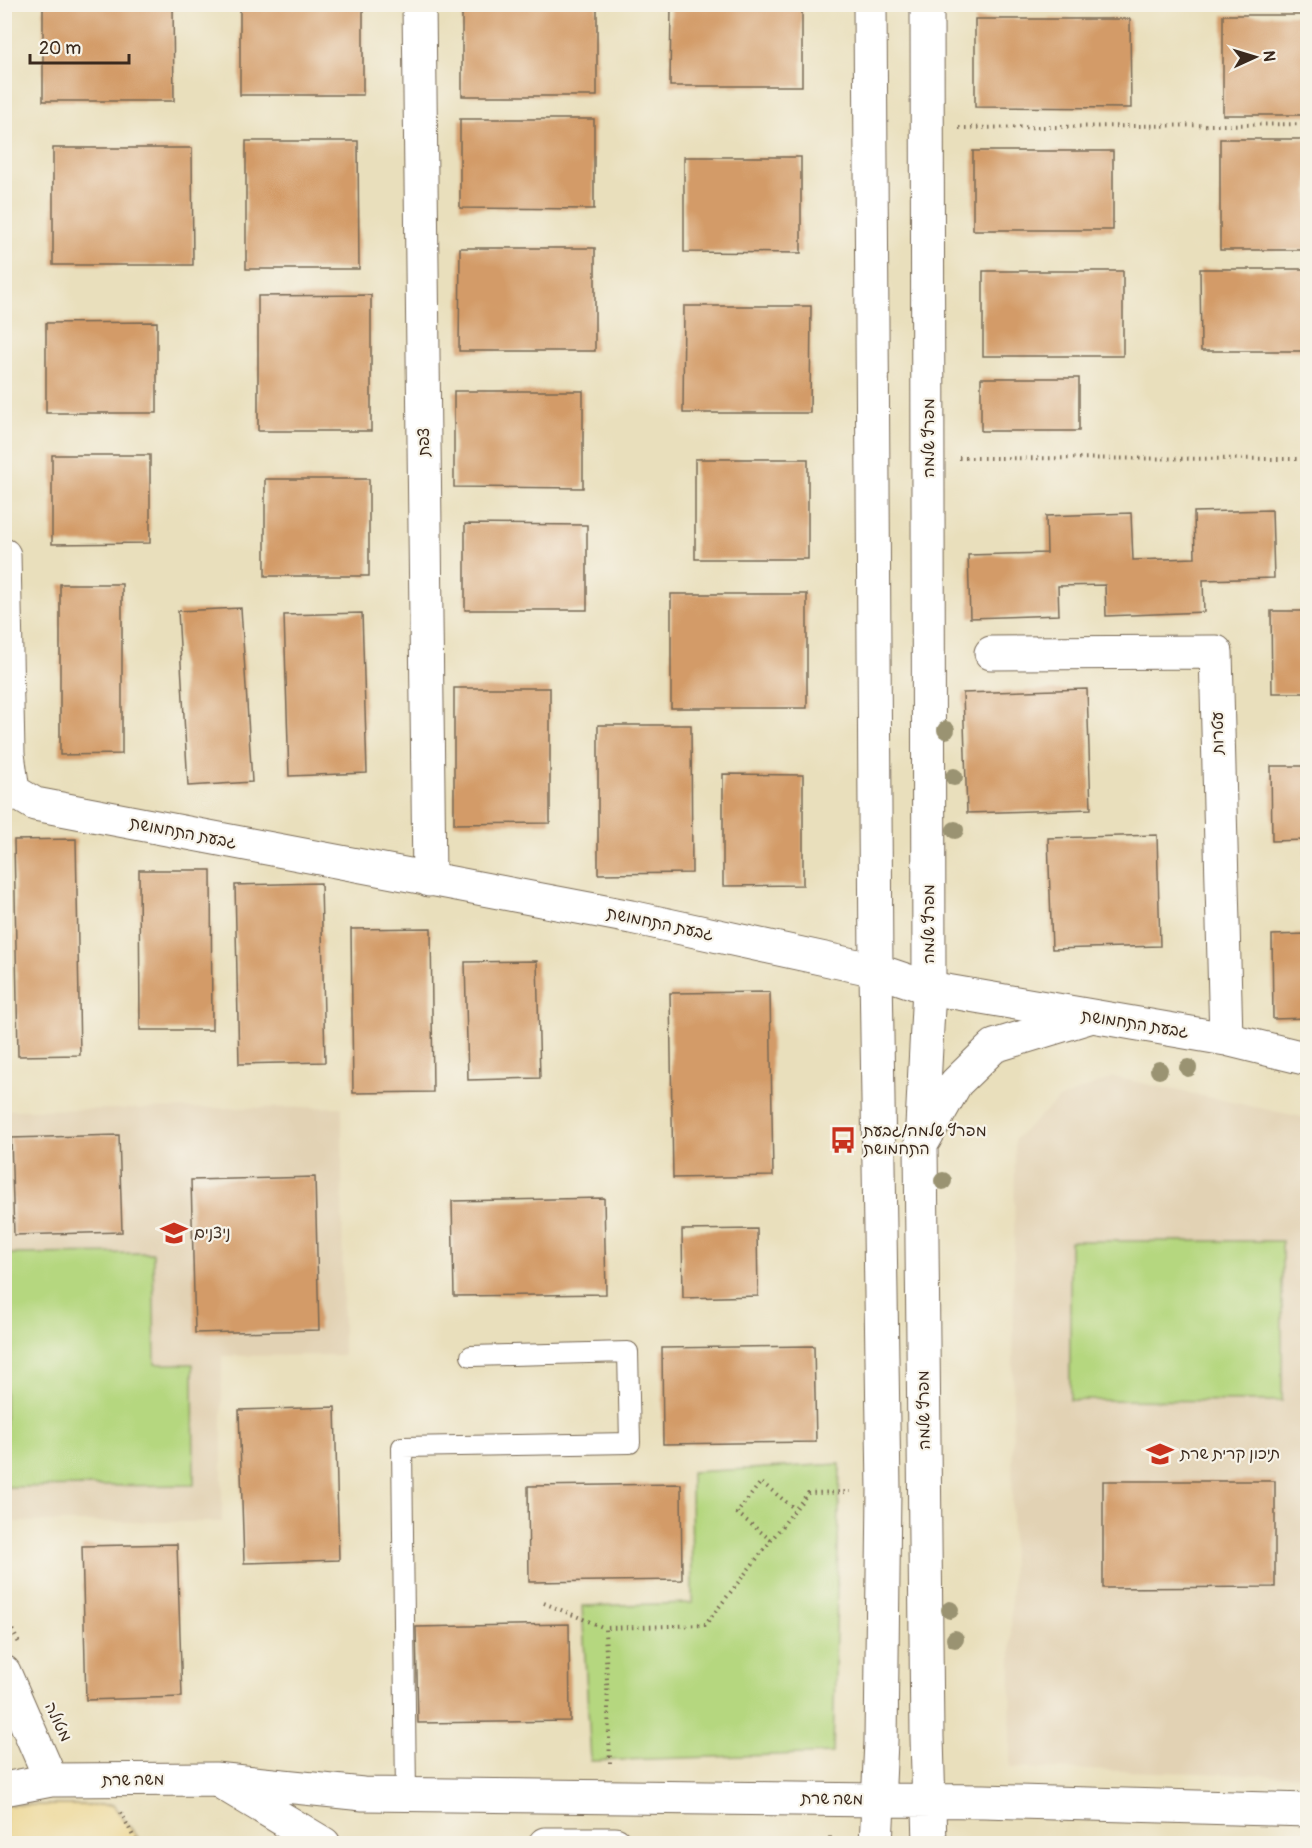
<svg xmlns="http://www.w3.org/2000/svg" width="1312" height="1848" viewBox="0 0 1312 1848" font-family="Pangolin,'Playpen Sans Hebrew',sans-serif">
<rect width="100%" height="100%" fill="#f7f3e8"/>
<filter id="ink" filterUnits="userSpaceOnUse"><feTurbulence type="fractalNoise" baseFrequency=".0167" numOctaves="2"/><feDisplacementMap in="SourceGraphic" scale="12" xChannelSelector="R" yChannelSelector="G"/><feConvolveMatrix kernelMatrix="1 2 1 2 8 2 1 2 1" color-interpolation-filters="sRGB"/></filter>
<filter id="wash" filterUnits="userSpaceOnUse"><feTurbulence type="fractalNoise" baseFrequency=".008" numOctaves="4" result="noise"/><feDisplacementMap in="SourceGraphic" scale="24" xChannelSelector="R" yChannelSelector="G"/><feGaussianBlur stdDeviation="1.35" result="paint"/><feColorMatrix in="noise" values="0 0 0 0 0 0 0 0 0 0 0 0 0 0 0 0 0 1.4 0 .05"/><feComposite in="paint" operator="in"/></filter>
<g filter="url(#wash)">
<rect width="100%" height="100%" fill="#e9dfbc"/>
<!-- built -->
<path fill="#e2d2b4" d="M1114,1077l193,41v658l-297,-8 5,-629 44,-40z
M342,1107l1,248 -121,1v166h-217l-1,-412z"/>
<!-- green -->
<path fill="#b5d77f" stroke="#78804e" stroke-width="1.5" d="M1070,1241h212v160l-212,-1z
M153,1253l2,111h38l1,121 -189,2v-233z
M840,1464l-7,289 -242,8 -9,-155 110,-3 -1,-131z"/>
<!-- sand -->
<path fill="#eeda9e" stroke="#94825e" stroke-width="1.5" d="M5,1805h108l29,38 -137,1z"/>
<g id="blocks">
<!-- building -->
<path fill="#d39b68" d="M43,4h130l1,97h-131z
M240,4h123v91h-123z
M462,4h135v92h-135z
M671,4h131v82h-132z
M1223,15h85v100h-85z
M975,19h155l1,89 -156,-1z
M460,119h134v90l-134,-1z
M1220,139h88v111h-88z
M246,141h112l1,128h-113z
M53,148h139l1,117h-140z
M973,151h140v79h-140z
M684,157h117v96l-117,-1z
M460,248h135v103h-136z
M1200,269h108v82h-107z
M983,271h140v85h-140z
M371,295v136h-113v-135z
M684,306h127l-1,107h-127z
M157,322v91h-111v-90z
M981,378h98v53h-98z
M454,391h129v97l-129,-1z
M52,455h98v88l-98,1z
M695,459h113v100h-113z
M265,479h104v97h-104z
M1272,510l2,68 -71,2 1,32 -98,4 -1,-31 -47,1 1,29 -89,3 -2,-63 79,-2 -1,-37 85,-3 2,47 62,-2 -1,-46z
M465,524l122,1v85h-122z
M60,584h62v170l-62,1z
M671,594h136v114h-136z
M241,608l11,174 -64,4 -10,-175z
M1271,611h37v130h-3v-48h-33z
M362,613l5,160 -78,3 -5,-161z
M454,688h96v135l-96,1z
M1087,689l4,120 -124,4 -4,-120z
M598,725h93l1,148 -94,1z
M1271,766h37v130h-3v-56l-33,1z
M723,774l80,1v110l-80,1z
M1157,835l3,111 -108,3 -4,-111z
M76,839l4,216 -62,1 -4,-216z
M139,870h72l1,160h-72z
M321,883l4,179 -86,2 -4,-179z
M431,928l2,164 -80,1 -2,-164z
M1308,934v84l-35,1 -1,-84z
M537,961l3,117 -72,2 -3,-118z
M770,992l3,184 -100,2 -3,-185z
M119,1135l3,97 -108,3 -3,-97z
M315,1177l4,153 -124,3 -4,-153z
M604,1198l2,96 -152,2 -2,-95z
M757,1229l1,67 -75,2 -1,-68z
M814,1346l2,96 -153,2 -1,-96z
M335,1407l4,153 -95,3 -5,-153z
M1103,1481h172v106l-172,1z
M681,1484l1,96 -153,2 -1,-96z
M177,1544l5,153 -96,3 -4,-154z
M569,1624l1,97 -152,2 -2,-96z"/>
</g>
</g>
<g filter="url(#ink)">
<use href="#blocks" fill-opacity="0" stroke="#786955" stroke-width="1.5"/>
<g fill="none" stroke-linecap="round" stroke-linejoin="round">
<defs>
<path id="lane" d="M406,1795l-4,-348 228,-4 -2,-91 -157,4"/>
<path id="street" d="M419,4l10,876
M4,555l4,199 5,37 22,13 596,113 245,53 53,18 297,51 82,20
M991,653l225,-1 10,387
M4,1672l47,108
M224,1784l100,60
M4,1789l47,-9 164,-1 148,15 516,6
M545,1844h70"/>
<path id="secondary" d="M870,4l6,966 8,520 -3,252 -5,102
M927,4l2,984 -8,157 6,592 3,107
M924,1140l32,-57 38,-37 95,-29
M879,1800l105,1 324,9"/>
</defs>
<!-- lane casing -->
<use href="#lane" stroke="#786955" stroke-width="22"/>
<!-- street casing -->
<use href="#street" stroke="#786955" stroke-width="35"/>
<!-- secondary casing -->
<use href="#secondary" stroke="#786955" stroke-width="35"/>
<!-- path -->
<path stroke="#786955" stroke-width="4" stroke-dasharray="1.5 4.5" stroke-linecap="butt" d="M959,128l349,-4
M959,458l349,1
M771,1540l-34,-27 24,-31 34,27
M544,1603l61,25
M4,1614l15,29
M610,1763l-5,-135 100,-3 103,-132 42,-1
M121,1812l16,32
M830,1844v-11"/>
<!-- lane -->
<use href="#lane" stroke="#fff" stroke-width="20"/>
<!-- street -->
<use href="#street" stroke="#fff" stroke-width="33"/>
<!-- secondary -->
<use href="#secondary" stroke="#fff" stroke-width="33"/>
</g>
<!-- trees -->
<g fill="#9a9372">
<circle cx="946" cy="730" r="9"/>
<circle cx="954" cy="777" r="9"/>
<circle cx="955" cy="830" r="9"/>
<circle cx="1188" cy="1068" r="9"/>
<circle cx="1159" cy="1070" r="9"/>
<circle cx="943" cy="1181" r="9"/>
<circle cx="950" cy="1610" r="9"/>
<circle cx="955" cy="1639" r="9"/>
</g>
</g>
<!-- icons -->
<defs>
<symbol id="bus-bare" viewBox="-9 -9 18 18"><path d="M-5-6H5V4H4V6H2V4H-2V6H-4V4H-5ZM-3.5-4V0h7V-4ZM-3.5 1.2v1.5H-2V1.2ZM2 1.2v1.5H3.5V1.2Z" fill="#c8321e" stroke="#f7f3e8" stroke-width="2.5" paint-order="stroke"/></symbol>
<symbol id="school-bare" viewBox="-9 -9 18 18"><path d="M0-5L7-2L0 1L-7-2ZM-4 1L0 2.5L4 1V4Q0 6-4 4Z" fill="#c8321e" stroke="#f7f3e8" stroke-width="2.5" paint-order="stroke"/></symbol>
</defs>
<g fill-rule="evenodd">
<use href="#bus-bare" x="824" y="1121" width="38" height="38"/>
<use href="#school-bare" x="155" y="1214" width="38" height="38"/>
<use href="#school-bare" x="1141" y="1435" width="38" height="38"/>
</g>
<g text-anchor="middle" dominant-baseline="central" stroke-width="4.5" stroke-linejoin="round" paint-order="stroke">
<!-- street labels -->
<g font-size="16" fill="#3b2a1e" stroke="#f7f3e8">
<text transform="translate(929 438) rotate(-90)">מפרץ שלמה</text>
<text transform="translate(424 442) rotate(-91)">צפת</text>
<text transform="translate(1218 733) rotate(-91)">עטרות</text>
<text transform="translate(183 833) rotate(11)">גבעת התחמושת</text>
<text transform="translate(660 924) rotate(12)">גבעת התחמושת</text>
<text transform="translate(929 924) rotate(-90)">מפרץ שלמה</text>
<text transform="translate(1135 1024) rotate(9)">גבעת התחמושת</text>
<text transform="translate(924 1410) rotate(-91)">מפרץ שלמה</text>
<text transform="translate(58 1722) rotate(64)">מטולה</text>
<text transform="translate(133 1780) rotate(-1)">משה שרת</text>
<text transform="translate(832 1799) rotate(1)">משה שרת</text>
</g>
<!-- poi labels -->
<g font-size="16" fill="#3b2a1e" stroke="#f7f3e8" text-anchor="start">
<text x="863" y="1131">מפרץ שלמה/גבעת<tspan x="863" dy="18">התחמושת</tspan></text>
<text x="194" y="1233">ניצנים</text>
<text x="1180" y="1454">תיכון קרית שרת</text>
</g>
</g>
<!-- margin -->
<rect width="1312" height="1848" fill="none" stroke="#f7f3e8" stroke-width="24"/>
<!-- north arrow -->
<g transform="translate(1255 57) rotate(86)" stroke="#f7f3e8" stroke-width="4.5" paint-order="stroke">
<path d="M0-4.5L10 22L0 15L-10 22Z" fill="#3b2a1e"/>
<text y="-9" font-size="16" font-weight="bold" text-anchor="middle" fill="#3b2a1e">N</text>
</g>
<!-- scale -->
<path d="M30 54v9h99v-9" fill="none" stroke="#3b2a1e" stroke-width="3"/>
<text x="39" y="54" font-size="18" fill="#3b2a1e" stroke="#f7f3e8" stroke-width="4.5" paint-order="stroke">20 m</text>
</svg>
